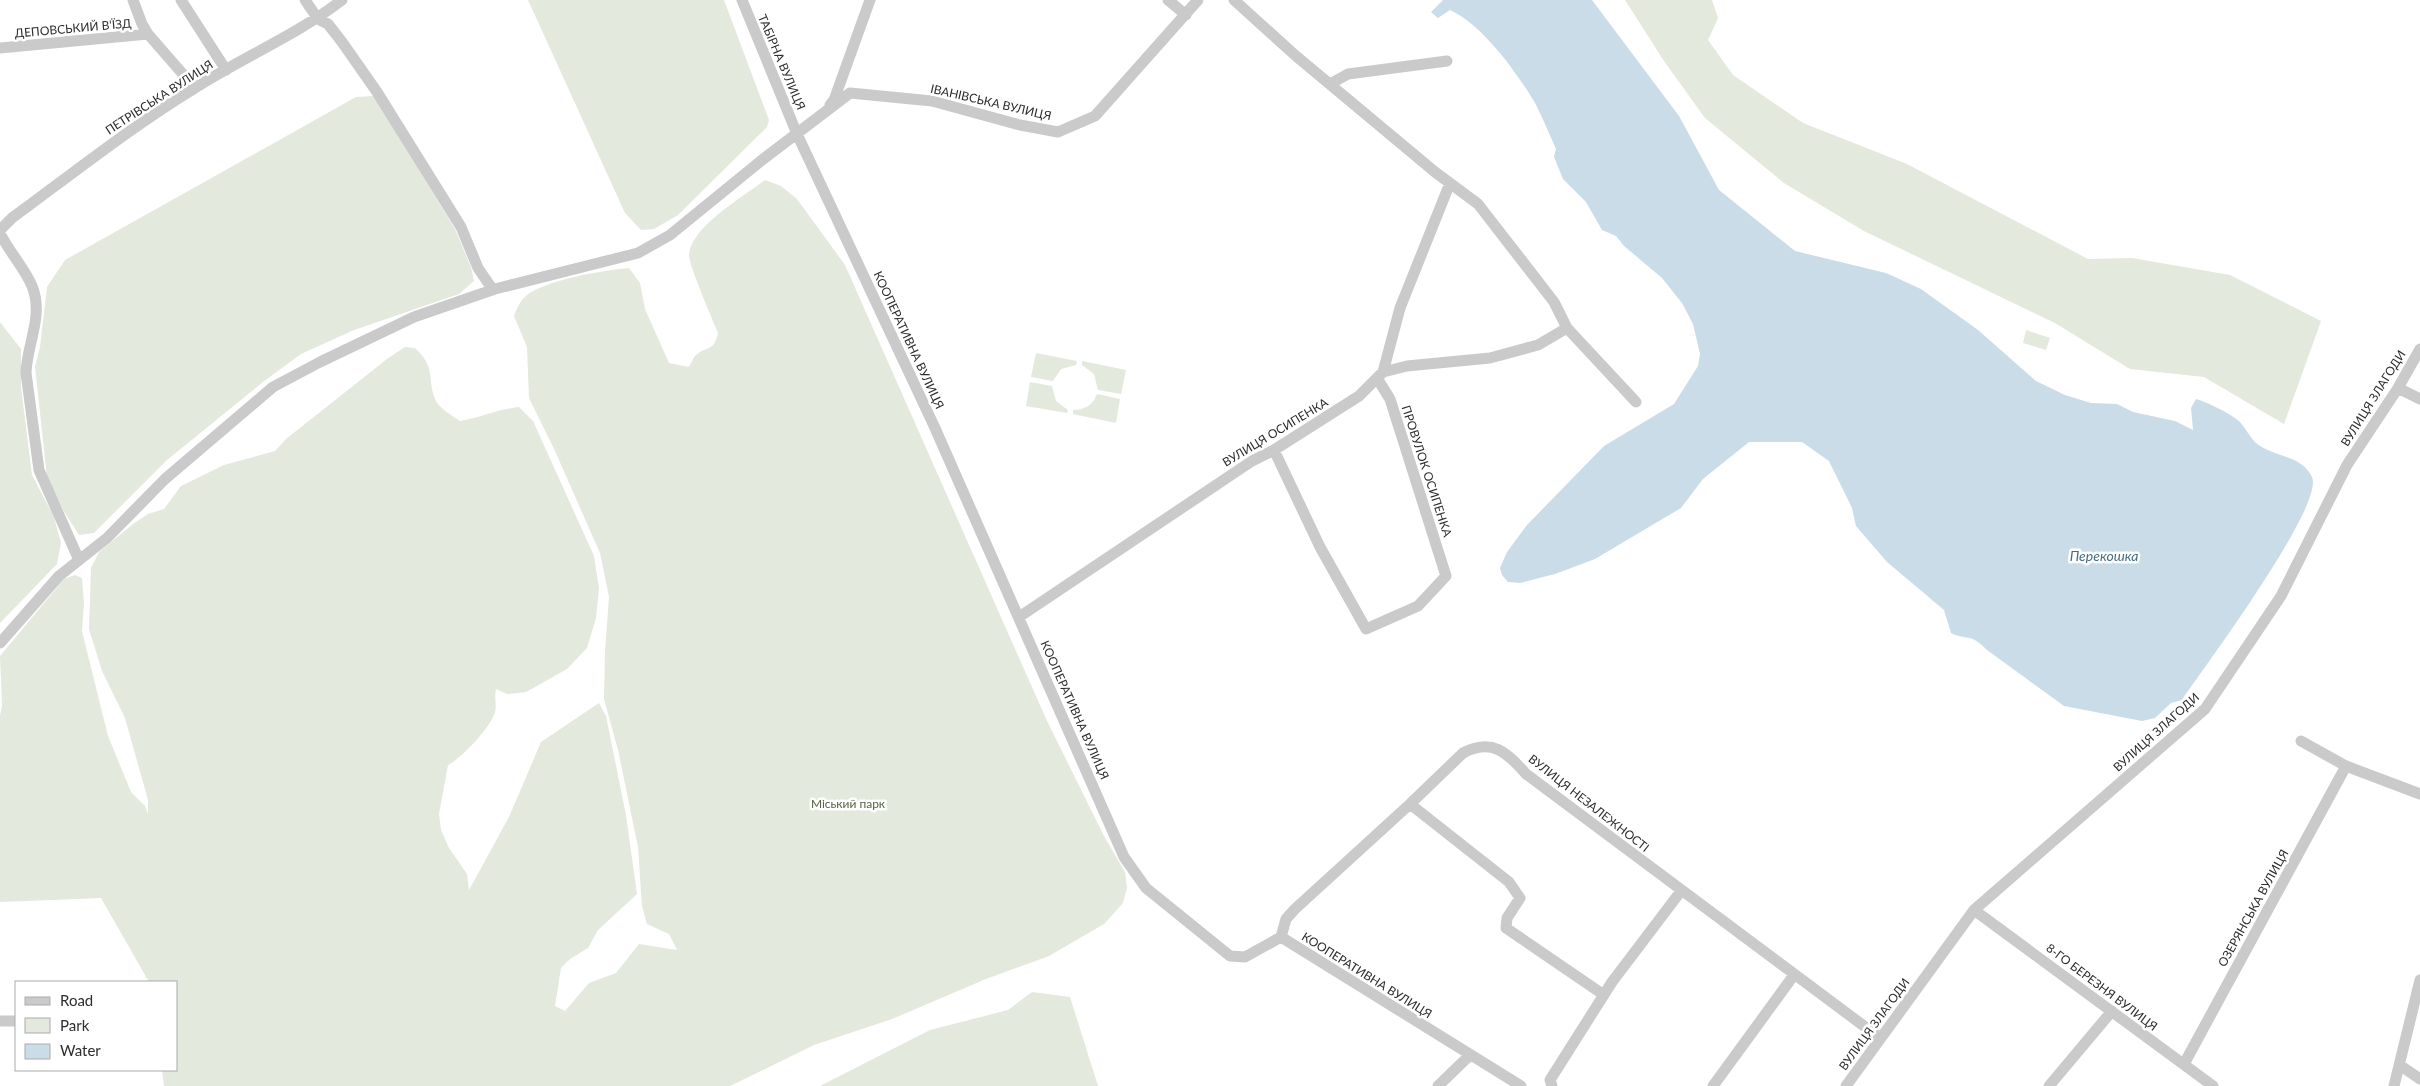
<svg xmlns="http://www.w3.org/2000/svg" width="2420" height="1086" viewBox="0 0 2420 1086" font-family="Lato,sans-serif">
<rect width="100%" height="100%" fill="#fff"/>
<!-- green -->
<path fill="#e3e9dc" d="M528,0h196l45,120 -2,7 -89,88 -24,14 -13,1 -16,-17z
M1625,0h87l6,18 -10,22 25,35 70,48 104,41 181,95 44,-1 98,17 91,46 -37,103 -80,-47 -74,-8 -75,-46 -191,-92 -80,-48 -79,-65 -41,-57z
M374,96l81,133 16,38 3,14 -15,13 -105,36 -53,24 -38,28 -96,78 -73,73 -15,2 -16,-25 -16,-33 -12,-110 5,-20 7,-60 18,-27 291,-163z
M765,180l16,6 16,13 48,66 202,456 57,115 21,36 2,16 -4,15 -19,21 -55,32 -63,23 -94,40 -78,26 -84,41h-566l-2,-16h14v-88h-27l-48,-84 -101,4v-186l2,-11 -2,-49 64,-77 11,-4 7,3 2,25 -2,28 26,105 23,56 14,14 3,8v-14l-23,-82 -23,-47 -13,-42 2,-61 8,-16 34,-28 15,-10 16,-5 17,-23 43,-21 51,-14 11,-12 101,-80 18,-12 10,1c22,20 11,31 21,53 4,8 17,15 24,20 20,-3 38,-12 59,-14l14,14 61,135 5,32 -3,30 -9,30 -20,21 -41,23 -19,2 -11,-5c-2,8 1,17 -1,23 -4,15 -33,46 -47,53l-9,49 2,16 8,18 18,26 2,16 40,-73 32,-75 58,-39 7,13 20,99 11,79 -39,36 -10,18 -18,11 -9,9 -6,38 10,5 24,-28 27,-10 23,-29 38,6 -8,-16 -22,-10 -5,-18 -4,-59 -20,-97 -14,-51 1,-47 4,-55 -9,-44 -45,-102 -26,-53 -2,-51 -13,-31c3,-8 6,-15 12,-20 18,-16 79,-26 103,-28l11,15 5,26 24,54 20,4c2,-3 4,-9 6,-11 11,-11 19,-3 23,-23 -5,-13 -30,-69 -29,-79 3,-28 54,-57 76,-74z
M0,322l21,27v38l11,88 22,42 7,26 -4,21 -57,59z
M2026,330l24,8 -4,12 -23,-7z
M1036,353l41,8 -1,4 -15,4 -8,12 -22,-4z
M1082,361l44,9 -5,24 -23,-4 -4,-16 -12,-9z
M1030,382l22,4 4,15 12,9 -1,3 -41,-7z
M1097,394l23,5 -4,24 -43,-9v-4c12,0 20,-5 24,-16z
M1032,992l38,5 28,89h-278l110,-56 78,-20z"/>
<!-- water -->
<path fill="#cadce7" d="M1443,0h149l87,116 40,74 76,61 91,22 35,16 57,41 58,51 29,14 26,8 26,1 16,8 42,9 18,9 -2,-22 5,-9c11,3 35,15 43,22 6,6 10,15 16,21 18,16 46,12 57,35 13,28 -108,191 -130,223l-11,3 -16,15 -13,3 -78,-15 -77,-56c-17,-18 -20,-9 -36,-17l-7,-23 -57,-48 -31,-36 -4,-18 -23,-47 -27,-19h-53l-46,37 -22,29 -86,51 -40,15 -35,9 -12,-1 -6,-7 -2,-7 7,-16 20,-27 77,-79 70,-42 24,-38 2,-12 -7,-30 -11,-21 -20,-25 -38,-32 -8,-10 -14,-6 -16,-28 -23,-23 -9,-22 2,-8c-7,-15 -13,-31 -21,-46 -18,-30 -52,-78 -85,-93l-12,8 -7,-6z"/>
<g fill="none" stroke-linecap="round" stroke-linejoin="round">
<!-- minor -->
<path stroke="#cacaca" stroke-width="11" d="M133,0l9,24 6,10 47,54
M181,0l45,70
M305,0l13,19 10,5 14,18 35,50 84,135 17,41 15,22
M742,0l55,134 138,294 189,429 22,31 84,68 15,1 36,-20
M1168,0l18,15
M1234,0l62,56 139,116 43,32 76,98 13,26 69,74
M0,48l148,-14
M1330,84l18,-10 99,-13
M830,105l4,-5 36,-100
M0,230l12,-12c60,-44 119,-91 183,-130 48,-31 102,-53 147,-88
M0,233c9,19 24,34 32,53 12,29 -5,58 -6,87l13,97 40,90
M1383,372l17,-64 50,-125
M2398,388l22,11
M1274,450l46,97 46,82 52,-23 28,-30 -56,-177 -13,-21
M1019,617l233,-156 22,-11 85,-54 24,-24 24,-6 83,-8 48,-13 29,-17
M0,643l59,-67 48,-38 58,-59 108,-92 47,-25 94,-45 81,-28 143,-36 32,-18 92,-75 88,-67 82,8 88,24 38,7 37,-16 103,-116
M2301,741l45,25 74,28
M1410,804l99,78 11,16 -13,20 -1,10 98,67
M1974,910l239,176
M1281,937l5,-18 9,-10 115,-105 53,-51c29,-15 44,-1 63,21l354,264
M1281,937l240,149
M0,1021h16
M2184,1064l162,-298
M2401,1066l19,13
M1438,1086l31,-30
M1552,1086l-2,-6 62,-98 69,-91
M1713,1086l81,-111
M1846,1086l128,-176 231,-201 76,-113 66,-131 51,-77 22,-39
M2049,1086l63,-75
M2394,1086l26,-106"/>
</g>
<g text-anchor="middle" dominant-baseline="central" stroke-width="5" stroke-linejoin="round" paint-order="stroke">
<!-- street labels -->
<g font-size="12" fill="#2d2d2d" stroke="#fff">
<text transform="translate(73 28) rotate(-5)">ДЕПОВСЬКИЙ В'ЇЗД</text>
<text transform="translate(782 62) rotate(67)">ТАБІРНА ВУЛИЦЯ</text>
<text transform="translate(159 97) rotate(-33)">ПЕТРІВСЬКА ВУЛИЦЯ</text>
<text transform="translate(991 102) rotate(13)">ІВАНІВСЬКА ВУЛИЦЯ</text>
<text transform="translate(909 340) rotate(65)">КООПЕРАТИВНА ВУЛИЦЯ</text>
<text transform="translate(2373 398) rotate(-58)">ВУЛИЦЯ ЗЛАГОДИ</text>
<text transform="translate(1275 432) rotate(-31)">ВУЛИЦЯ ОСИПЕНКА</text>
<text transform="translate(1427 471) rotate(72)">ПРОВУЛОК ОСИПЕНКА</text>
<text transform="translate(1075 710) rotate(66)">КООПЕРАТИВНА ВУЛИЦЯ</text>
<text transform="translate(2156 732) rotate(-42)">ВУЛИЦЯ ЗЛАГОДИ</text>
<text transform="translate(1589 803) rotate(38)">ВУЛИЦЯ НЕЗАЛЕЖНОСТІ</text>
<text transform="translate(2253 908) rotate(-61)">ОЗЕРЯНСЬКА ВУЛИЦЯ</text>
<text transform="translate(1367 975) rotate(32)">КООПЕРАТИВНА ВУЛИЦЯ</text>
<text transform="translate(2102 987) rotate(37)">8-ГО БЕРЕЗНЯ ВУЛИЦЯ</text>
<text transform="translate(1874 1024) rotate(-54)">ВУЛИЦЯ ЗЛАГОДИ</text>
</g>
<!-- park labels -->
<g font-size="12" fill="#51643f" stroke="#fff">
<text x="848" y="803">Міський парк</text>
</g>
<!-- water labels -->
<g font-size="14" font-style="italic" fill="#446e86" stroke="#fff">
<text x="2104" y="555">Перекошка</text>
</g>
</g>
<!-- legend -->
<rect x="15" y="981" width="162" height="90" fill="#ffffff" stroke="#ababab"/>
<rect x="25" y="997" width="25" height="8" fill="#cacaca" stroke="#ababab"/>
<text x="60" y="1006" font-size="15" fill="#2d2d2d">Road</text>
<rect x="25" y="1018" width="25" height="15" fill="#e3e9dc" stroke="#ababab"/>
<text x="60" y="1031" font-size="15" fill="#2d2d2d">Park</text>
<rect x="25" y="1044" width="25" height="15" fill="#cadce7" stroke="#ababab"/>
<text x="60" y="1056" font-size="15" fill="#2d2d2d">Water</text>
</svg>
